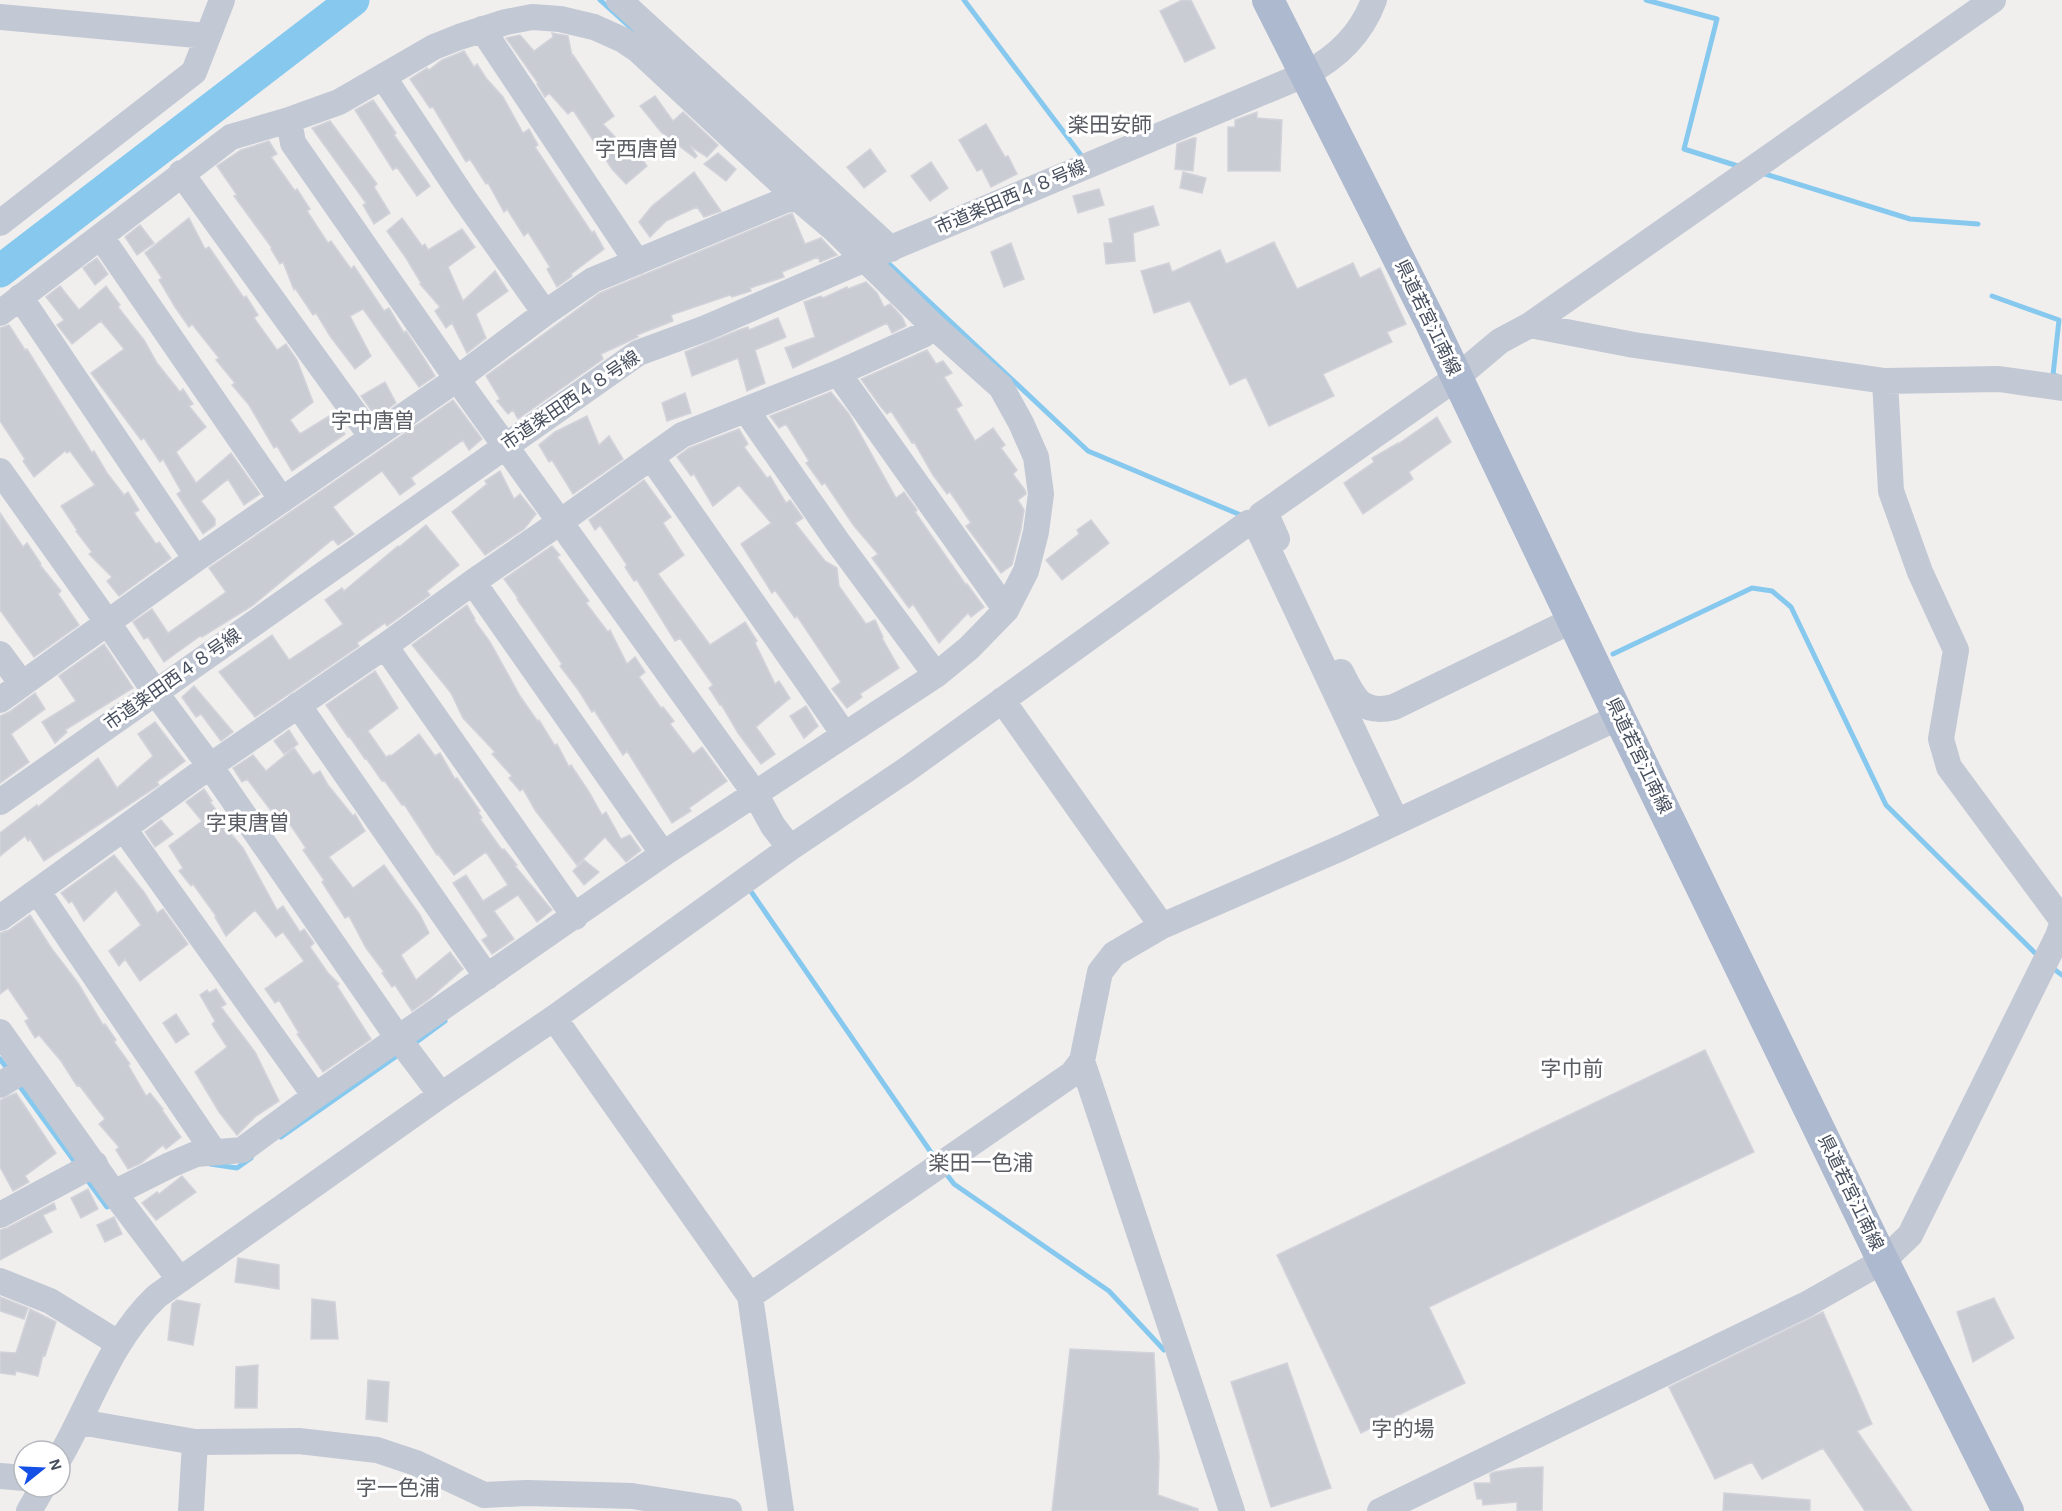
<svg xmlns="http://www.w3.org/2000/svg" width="2062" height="1511" viewBox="0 0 2062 1511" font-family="'Alegreya Sans','Noto Sans JP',sans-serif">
<rect width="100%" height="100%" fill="#f1efee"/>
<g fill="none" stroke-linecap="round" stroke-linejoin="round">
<!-- stream -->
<path stroke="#87c9ee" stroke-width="5" d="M600,0l41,37
M964,0l120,159
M1646,0l71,19 -33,130 57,18
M1762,173l148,46 68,5
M885,260l203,191 155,65
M1992,296l67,24 -6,55 4,1
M1613,654l139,-66 20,3 19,16 95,198 153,152
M752,893l185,268
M2051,967l11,8
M411,1046l34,-25
M0,1059l9,12
M18,1084l59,81
M281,1137l120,-84
M210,1164l27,4 14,-10
M944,1171l10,13 155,107 55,59
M85,1177l22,30 7,-3"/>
<!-- river -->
<path stroke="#87c9ee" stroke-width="33" d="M0,271l353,-271"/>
</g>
<!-- building -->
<path fill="#caccd4" stroke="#d2d3da" stroke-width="1.5" d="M1182,0h9l24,48 -30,14 -25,-51z
M552,33l16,3 4,20 1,-1 41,61 -11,8 27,29 6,-4 11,17 -21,18 -14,-15 -39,-59 -5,4 -19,-21 -4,4 -8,-13 1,-1 -32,-45 14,-3 14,16 19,-14z
M464,51l10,16 3,-3 9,14 17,19 20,36 6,-4 9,16 -3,2 57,86 2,-2 10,18 -33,25 1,2 -15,11 -10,-18 3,-2 -22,-35 -4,4 -17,-27 -3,3 -16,-29 -2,1 -16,-25 -4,3 -33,-55 -3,1 -20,-29 17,-11 2,2 13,-10z
M655,96l18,25 10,-9 35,33 -11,12 -17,-11 7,10 -2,2 -34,-26 -21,-26z
M373,100l23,33 -2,2 36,51 -13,10 -18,-26 -3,-3 -3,3 -38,-60z
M1257,112v6l25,2 -2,51h-52v-44h7v-7z
M330,121l47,63 -3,3 16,26 -16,11 -11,-19 3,-2 -54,-75z
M986,124l19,33 3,-1 9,18 -26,13 -9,-18 -5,2 -18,-31z
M1193,138h3l-3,33 -18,-2 2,-25z
M269,141l8,13 -6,3 24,34 2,-2 13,20 -3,2 21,32 3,-2 20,28 3,-3 30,45 5,-3 15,25 2,-2 21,32 8,13 -16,11 -56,-78 -13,7 21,40 -16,13 -25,-33 -14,-23 -3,2 -18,-27 -1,2 -11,-28 -3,2 -9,-15 1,-1 -38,-52 3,-1 -20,-29 24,-16z
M870,149l16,22 -22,17 -17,-21z
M718,153l18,16 -10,12 -22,-17z
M931,162l17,26 -18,13 -19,-25z
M694,172l27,39 -17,6 -7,-10 -31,14 -16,16 -11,-15 13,-16z
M1183,172l23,6 -4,15 -22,-5z
M1099,189l5,16 -26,8 -5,-17z
M1153,206l6,19 -26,8 2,28 -29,3 -2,-21h9l-4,-24z
M792,213l13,31 16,-6 16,17 -17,7 -2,-5 -36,15 2,5 -34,11 1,3 -19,6 -2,-2 -59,20 2,6 -36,14 1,2 -37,17 2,5 -85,60 -5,-9 -5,4 -11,-13 3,-2 -14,-23 114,-83z
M189,218l16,31 4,-2 35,51 2,-2 12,19 -4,3 23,32 9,-6 11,16 16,42 -23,18 10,14 29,-18 2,3 2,-2 12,17 -53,37 -15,-25 -3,2 -25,-43 -17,-20 3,-2 -19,-23 3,-2 -27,-34 -3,3 -14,-20 -16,-27 3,-2 -17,-25z
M402,218l20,28 3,-2 3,6 34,-21 13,18 -27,20 15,34 32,-30 13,20 -32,23 10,24 -19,15 -15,-30 -6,5 -11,-17 5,-4 -20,-23 1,-1 -15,-25 -19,-27z
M140,225l14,18 -17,12 -12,-18z
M1274,242l23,47 56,-26 7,15 20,-10 26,56 -19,8 5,10 -69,32 11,22 -65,30 -23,-49 -16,8 -40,-84 -36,12 -13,-42 28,-8 3,9 48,-22 6,14z
M1011,243l13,36 -20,8 -13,-35z
M97,258l11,16 -13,11 -12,-17z
M866,282l11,11 7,14 6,-3 12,13 4,9 -14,7 -5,-10 -94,45 -8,-20 30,-11 -11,-35 17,-6 2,2 24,-11 1,2z
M60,286l19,24 27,-24 14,19 -2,2 26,33 13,23 23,29 3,-3 10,15 -4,2 17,21 -30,25 20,31 35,-30 29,41 -16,11 -16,-26 -27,22 14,18v6l-12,9 -26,-40 4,-3 -18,-32 -3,3 -16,-24 -3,2 -50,-67 33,-24 -23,-28 -29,23 -15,-19 7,-5 -18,-23z
M778,318l8,19 -31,13 10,33 -18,8 -9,-33 -46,18 -7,-24 54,-22 9,-3 1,3z
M9,325l16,25 2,-1 65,104 2,-2 13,22 17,22 4,-3 11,18 -5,3 22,31 3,-2 12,16 -52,38 -12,-15 5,-4 -23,-23 3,-2 -16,-21 1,-1 -16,-24 34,-21 -25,-34 -3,2 -2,-2 -31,26 -11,-16 2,-2 -25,-38v-93z
M927,350l9,14 7,-3 9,12 -8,4 18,28 -6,4 19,32 18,-13 12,17 -4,3 16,22 -4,4 12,16 1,4 -8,6 6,10 -3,19 -9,36 -11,8 -35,-47 5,-3 -21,-31 -3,2 -14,-19 -19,-33 -2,1 -21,-32 -4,3 -6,-7 -20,-28z
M385,382l11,21 -20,14 -15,-21z
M831,392l18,22 47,84 8,-6 13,18 -2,2 51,73 1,-1 17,23 -13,10 -3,-4 -29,30 -26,-39 -4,4 -37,-50 6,-4 -24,-28 -29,-43 -3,2 -16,-22 3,-2 -23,-37 -7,4 -9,-12z
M685,393l6,20 -24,8 -5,-18z
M453,400l29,39 -13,11 -6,-10 -52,38 4,6 -15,11 -18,-24 -49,36 21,27 -16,11 -5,-6 -81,67 -50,31 -2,-1 -36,26 -16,-25 -4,2 -11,-17 19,-13 16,24 58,-41 -17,-24z
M587,416l12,29 10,-9 14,23 -50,35 -21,-34 -3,2 -10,-17 16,-13z
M1437,417l14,25 -42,30 4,7 -50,35 -19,-31 30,-21 -2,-4 26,-15v1z
M739,429l9,15 -4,3 23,31 3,-2 16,27 4,-3 13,18 -8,5 30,38 12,7 2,18 27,38 9,-4 8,17 -1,1 17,30 -39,26 2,3 -15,11 -15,-19 9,-7 -44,-66 -2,2 -20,-28 -3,3 -31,-49 30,-21 -32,-38 -26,21 -19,-32 -3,2 -14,-19 12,-9z
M500,471l14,28 6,-5 16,20 -12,15 -39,26 -33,-43 35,-28 -2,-3z
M644,480l27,37 -8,6 21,32 -26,19 52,71 35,-23 12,19 -2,2 20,41 4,-3 11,17 -34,29 19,27 -14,10 -23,-31 -17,-29 -1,1 -11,-17 4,-3 -33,-47 -5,3 -38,-61 -3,1 -9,-14 2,-2 -27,-40 -5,5 -6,-10z
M0,513l23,34 4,-4 14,21 -1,1 21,26 -3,3 21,31 -45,32 -34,-47z
M1091,520l18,23 -47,37 -16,-20 33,-26 -2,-4z
M426,525l33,40 -32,26 3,4 -43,31 -2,-3 -28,20 2,3 -104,71 -36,-45 53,-37 17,25 54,-36 -18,-24 17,-12 2,3 54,-45 1,1z
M552,546l8,9 -3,2 32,44 -3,2 22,29 2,-2 17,34 8,-7 10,15 -6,5 22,31 2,-1 11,14 -4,3 23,30 9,-7 25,34 -38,27 2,3 -19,12 -45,-72 -4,4 -29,-45 -2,2 -13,-21 -19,-25 2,-2 -45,-65 1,-1 -14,-19z
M467,605l8,14 -1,1 16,22 30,54 18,26 1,-2 16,26 2,-2 12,23 2,-2 18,27 13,23 4,-3 15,27 9,-4 11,15 -15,12 -21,-25 -28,28 -42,-55 -12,-21 -3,2 -11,-13 3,-2 -20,-22 3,-2 -32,-34 -12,-25 -39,-48z
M104,644l29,44 -68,42 2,2 -12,11 -13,-21 34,-21 -17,-25z
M375,671l23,37 -30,23 18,26 4,-2 1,1 28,-22 16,22 5,-3 15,26 2,-1 23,33 -2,1 4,6 -2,1 22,31 2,-1 13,16 -2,1 37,44 -15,12 -19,-27 -24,16 20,28 -22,15 -10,-14 6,-4 -35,-53 13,-8 17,26 25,-16 -22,-33 -32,23 -16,-21 -1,1 -33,-51 -2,1 -18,-25 -2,1 -16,-23 -1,1 -16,-23 -1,1 -22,-32z
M194,686l39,46 -12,9 -20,-27 -5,3 -14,-20z
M35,693l10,16 -34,25 18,28 -29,21v-67l9,-4z
M806,706l12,20 -14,12 -14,-22z
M155,722l30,39 -28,21 2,3 -115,76 -14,-22 -2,2 -3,-5 -25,20v-23l37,-28 1,2 60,-49 19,30 36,-32 -15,-22z
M289,730l9,14 -14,10 -10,-13z
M294,748l19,27 7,-4 8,14 25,31 2,-2 10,17 -36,26 24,31 31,-23 36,50 9,18 -28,22 15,25 34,-28 13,17 -34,30 -17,12 -17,-26 -3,2 -10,-14 2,-1 -18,-24 -17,-32 -4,2 -23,-36 2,-2 -21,-30 3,-2 -21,-31 -6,4 -32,-42 -5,3 -9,-14 20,-13 13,16z
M204,789l8,12 -2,1 17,22 -3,2 19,22 34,62 6,-4 17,26 4,-3 10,14 -4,4 18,26 11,11 -2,2 34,53 -48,33 -26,-38 2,-1 -20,-33 -4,3 -10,-14 39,-28 -21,-29 -7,5 -21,-27 -29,26 -11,-19 1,-1 -23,-32 -2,2 -12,-15 4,-3 -14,-22 33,-25 -16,-19z
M161,820l12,14 -18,13 -10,-15z
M114,855l30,37 13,21 6,-4 25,35 -48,37 -15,-22 -6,7 -10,-15 32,-26 -25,-35 -32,31 -12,-20 -3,2 -8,-10z
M584,860l15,12 -15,13 -11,-14z
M30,915l22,34 26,34 25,42 2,-1 11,16 -2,2 16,22 -2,1 18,31 4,-3 13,16 -1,1 19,27 -15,12 -3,-4 -22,18 -13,6 -12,-19 3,-3 -20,-23 6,-5 -26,-34 -2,1 -16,-25 -22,-26 -4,3 -10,-17 4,-2 -21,-31 -8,6v-61l9,-3z
M216,989l10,15 -5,3 34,45 24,49 -23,15 -19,19 -18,-23 -24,-40 32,-25 -15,-23 3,-3 -15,-26 7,-5 2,3z
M176,1014l13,20 -13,9 -13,-20z
M1705,1050l49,102 -325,155 36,76 -104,50 -84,-178z
M16,1093l40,60 -31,23 4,6 -16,9 -13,-24v-67z
M182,1176l14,16 -40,28 -14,-17 15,-11 2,2z
M88,1189l10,20 -17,9 -10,-20z
M54,1203l2,6 -13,6 9,17 -52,28v-30l7,-2z
M114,1217l8,17 -17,8 -8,-17z
M238,1258l41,7v24l-44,-7z
M0,1297l28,11 -4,11 -24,-8z
M1994,1298l20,40 -41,24 -16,-50z
M312,1299l23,3 3,37h-27z
M177,1300l23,4 -7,41 -25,-5 4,-36z
M30,1309l26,13 -11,34 -2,-1 -5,21 -22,-5 -1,4 -15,-2v-21l16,1z
M1823,1312l49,112 -15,7 55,80h-47l-42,-63 -61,31 -10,-17 -37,17 -46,-92z
M1070,1349l84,4 5,103 -1,39 40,14v2h-146z
M1287,1363l44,125 -60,19 -40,-125z
M258,1365l-1,43h-22l1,-41z
M368,1380l21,2 -2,40 -21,-3z
M1543,1467l-1,44h-25v-9l-34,3 -1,-6h-5l-3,-16h17l-1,-9 4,-2 25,-4z
M1724,1493l86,7v11h-87z"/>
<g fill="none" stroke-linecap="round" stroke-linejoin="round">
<!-- minor -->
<path stroke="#c2c8d4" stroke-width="26" d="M619,0l272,249
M0,17l207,19
M482,29l155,233
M384,78l79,119 82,116
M181,173l190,263
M0,223l194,-151 28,-72
M101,237l181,263
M20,297l176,262
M0,313l231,-176 58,-17 50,-18 95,-55 25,-10 47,-15 26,-5 28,2 34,8 29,13 15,10 157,146 39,33 98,96 69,62 20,36 15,34 5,37 -5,38 -10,39 -20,39 -37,38 -33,27 -273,179 -348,242 -73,54 -46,4 -26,11 -56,28 -114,-161
M1530,325l463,-325
M838,373l168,237
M1885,381l6,110 29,81 36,78 -15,89 8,28 113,153
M746,410l91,131 99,134
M651,457l193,277
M0,471l108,152 47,69 55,74 188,272 43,57
M1277,539l-8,-18 -8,-6 195,-137 44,-37 30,-16 104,20 251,36 114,-2 63,9
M473,582l190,272
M385,646l190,271
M0,654l22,30
M1341,672c13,26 20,43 53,35l179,-87
M0,700l196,-141 261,-180 88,-66 48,-33 202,-84
M1002,700l160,226
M298,705l189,272
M0,802l638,-449 68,-25 159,-69 441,-185c31,-17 55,-39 68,-74
M124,829l191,267
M790,848l-17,-22 -17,-31 -196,-273 122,-87 156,-62 85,-38 9,-10
M38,892l176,260
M0,918l210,-152 175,-120 88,-64 87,-60 -103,-143 -164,-236 -4,-23
M554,1018l196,278 31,215
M1082,1061l150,450
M0,1085l26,-16
M114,1193l66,87
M0,1215l95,-51
M0,1281l50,20 68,42
M750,1296l322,-222 10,-13 18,-89 14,-18 48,-28 179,-78 278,-131
M80,1422l115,20 104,-1 78,9 39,13 68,32 43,-2 105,3 97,15
M60,1457c31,-54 51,-118 97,-161l284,-201 113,-77 236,-170 116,-78 342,-247 10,5 138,293
M0,1476l24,2
M29,1511l14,-24
M191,1511l4,-69
M1380,1511l427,-207 76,-43 27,-26 148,-299 4,-12"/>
<!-- major -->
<path stroke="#adb9ce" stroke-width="32" d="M1268,0l163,323 188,394 264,544 125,250"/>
</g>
<g text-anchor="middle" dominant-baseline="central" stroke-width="6" stroke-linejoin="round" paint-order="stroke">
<!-- street labels -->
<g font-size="18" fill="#464e5d" stroke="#fff">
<text transform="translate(1011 198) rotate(-23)">市道楽田西４８号線</text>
<text transform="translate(1427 318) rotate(64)">県道若宮江南線</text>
<text transform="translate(571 401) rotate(-34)">市道楽田西４８号線</text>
<text transform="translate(173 680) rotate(-35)">市道楽田西４８号線</text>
<text transform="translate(1638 756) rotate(64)">県道若宮江南線</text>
<text transform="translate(1850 1193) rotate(64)">県道若宮江南線</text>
</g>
<!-- quarter labels -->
<g font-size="21" fill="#5b5d64" stroke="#fff">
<text x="1110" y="125">楽田安師</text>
<text x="637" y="149">字西唐曽</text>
<text x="373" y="421">字中唐曽</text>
<text x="248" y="823">字東唐曽</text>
<text x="1572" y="1069">字巾前</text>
<text x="981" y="1163">楽田一色浦</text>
<text x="1403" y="1429">字的場</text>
<text x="398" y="1488">字一色浦</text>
</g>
</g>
<!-- north arrow -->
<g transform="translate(42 1469) rotate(72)"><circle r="28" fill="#ffffff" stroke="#b5b8be" stroke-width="1.5"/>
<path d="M0-4.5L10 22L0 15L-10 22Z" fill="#144fe6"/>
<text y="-9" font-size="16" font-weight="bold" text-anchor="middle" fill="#464e5d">N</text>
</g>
</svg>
